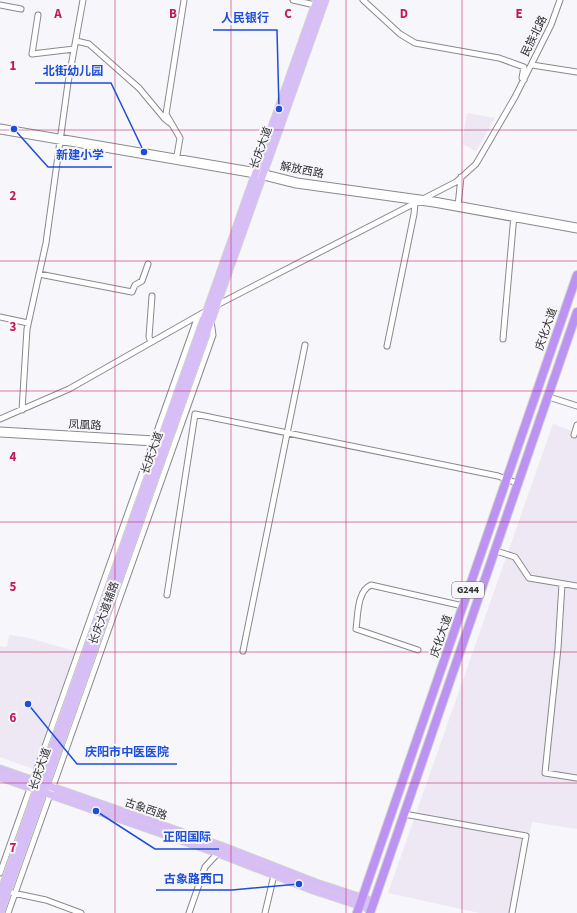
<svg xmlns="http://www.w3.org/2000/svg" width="577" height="913" viewBox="0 0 577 913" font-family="'Source Sans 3','Noto Sans SC',sans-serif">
<rect width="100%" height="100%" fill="#f7f6fa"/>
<!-- built -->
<path fill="#ede8f4" d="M467,113l28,5 -19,33 -14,-7z
M553,424l24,9v396l-45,-7 -20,91h-32l-92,-20z
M9,635l16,2 50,14 -42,118 -33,-12v-111l7,1z"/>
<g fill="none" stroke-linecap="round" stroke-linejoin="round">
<defs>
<path id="minor" d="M293,0l22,5
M363,0l37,34 15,9 84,15 25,9 -2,11 2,2
M0,5l21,4
M38,15l-6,39 42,-5
M76,41l13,3 34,30 16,14 25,30 6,5
M532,65l45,7
M0,127l257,44 40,10 137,19 143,26
M0,131l260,45 36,9 138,19 143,26
M176,161l4,-23 -14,-24 18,-114
M458,206l3,-29
M39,274l93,18 3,-7 7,-4 6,-17
M215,306l241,-124 20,-18 39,-67 36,-72 9,-25
M0,317l28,6
M503,339l11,-124
M151,342l-2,-5 3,-41
M387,346l27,-132 1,-11
M549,397l28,9
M22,410l5,-81 19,-86 22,-160 15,-83
M0,419l69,-30 139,-79
M0,430l155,9
M0,434l155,9
M574,435l3,-10
M496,551l19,6 14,21 48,8
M562,584l-4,64 -13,125 32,5
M167,595l28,-181 303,62 21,8
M418,650l-62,-21c2,-14 1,-38 15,-44l92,21
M243,651l62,-306
M404,814l122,22 -14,77
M0,873l198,-557
M13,893l33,7 35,13
M8,913l205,-578 -2,-14
M189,913l16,-46 13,-14
M265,913l9,-38"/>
<path id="major" d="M0,769l221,77 95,37 58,19
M0,777l218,76 95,37 58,19
M0,895l317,-895
M0,913l325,-913"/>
<path id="highway" d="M357,913l220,-638
M370,913l207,-601"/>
</defs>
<!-- minor casing -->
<use href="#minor" stroke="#8a888c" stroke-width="7"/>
<!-- major casing -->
<use href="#major" stroke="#d1d1d1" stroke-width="9"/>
<!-- highway casing -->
<use href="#highway" stroke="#d1d1d1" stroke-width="10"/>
<!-- minor -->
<use href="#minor" stroke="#fff" stroke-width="5"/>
<!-- major -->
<use href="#major" stroke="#d7bef7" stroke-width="7"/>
<!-- highway -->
<use href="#highway" stroke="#bc93f2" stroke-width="8"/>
</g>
<!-- grid -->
<path fill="none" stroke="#c2185b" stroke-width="1" stroke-opacity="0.55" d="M115,0v913M231,0v913M346,0v913M462,0v913M0,130h577M0,261h577M0,391h577M0,522h577M0,652h577M0,783h577"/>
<g text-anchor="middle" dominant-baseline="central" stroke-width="4" stroke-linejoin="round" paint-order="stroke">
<!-- shield labels -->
<rect fill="#f7f6fa" stroke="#6b6a6d" stroke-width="1" x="452" y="582" width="32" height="16" rx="3"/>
<g font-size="10" font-weight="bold" fill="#2f2e30">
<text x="468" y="590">G244</text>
</g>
<!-- street labels -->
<g font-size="11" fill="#2f2e30" stroke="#f7f6fa">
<text transform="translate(534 36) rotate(-64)">民族北路</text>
<text transform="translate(261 148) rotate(-70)">长庆大道</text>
<text transform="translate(302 170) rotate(11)">解放西路</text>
<text transform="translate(546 329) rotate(-71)">庆化大道</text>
<text transform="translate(85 425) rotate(3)">凤凰路</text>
<text transform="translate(152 453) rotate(-70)">长庆大道</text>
<text transform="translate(104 613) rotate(-70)">长庆大道辅路</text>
<text transform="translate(441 636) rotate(-71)">庆化大道</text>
<text transform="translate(40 769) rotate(-71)">长庆大道</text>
<text transform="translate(146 809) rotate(19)">古象西路</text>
</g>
</g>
<g font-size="13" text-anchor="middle" font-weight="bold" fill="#c2185b" stroke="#f7f6fa" stroke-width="4" stroke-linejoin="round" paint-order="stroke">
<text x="58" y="18">A</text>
<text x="173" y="18">B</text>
<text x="288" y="18">C</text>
<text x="404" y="18">D</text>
<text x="519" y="18">E</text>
<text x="13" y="70">1</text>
<text x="13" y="200">2</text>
<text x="13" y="331">3</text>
<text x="13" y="461">4</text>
<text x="13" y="591">5</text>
<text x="13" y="722">6</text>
<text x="13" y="852">7</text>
</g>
<!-- callouts -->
<path fill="none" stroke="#1d4ed8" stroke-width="1.5" d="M279 109L277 30H213M144 152L111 83H35M14 129L48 167H112M28 704L77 764H177M96 811L155 849H219M299 884L232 890H156"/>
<g fill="#1d4ed8" stroke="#f7f6fa" stroke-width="1.5">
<circle cx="279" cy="109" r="4"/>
<circle cx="144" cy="152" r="4"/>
<circle cx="14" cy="129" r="4"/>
<circle cx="28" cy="704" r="4"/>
<circle cx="96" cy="811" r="4"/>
<circle cx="299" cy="884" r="4"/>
</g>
<g font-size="12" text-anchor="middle" font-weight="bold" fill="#1d4ed8" stroke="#f7f6fa" stroke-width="4" stroke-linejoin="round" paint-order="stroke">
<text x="245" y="22">人民银行</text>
<text x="73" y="75">北街幼儿园</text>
<text x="80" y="159">新建小学</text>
<text x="127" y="756">庆阳市中医医院</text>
<text x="187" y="841">正阳国际</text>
<text x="194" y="883">古象路西口</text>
</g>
</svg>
